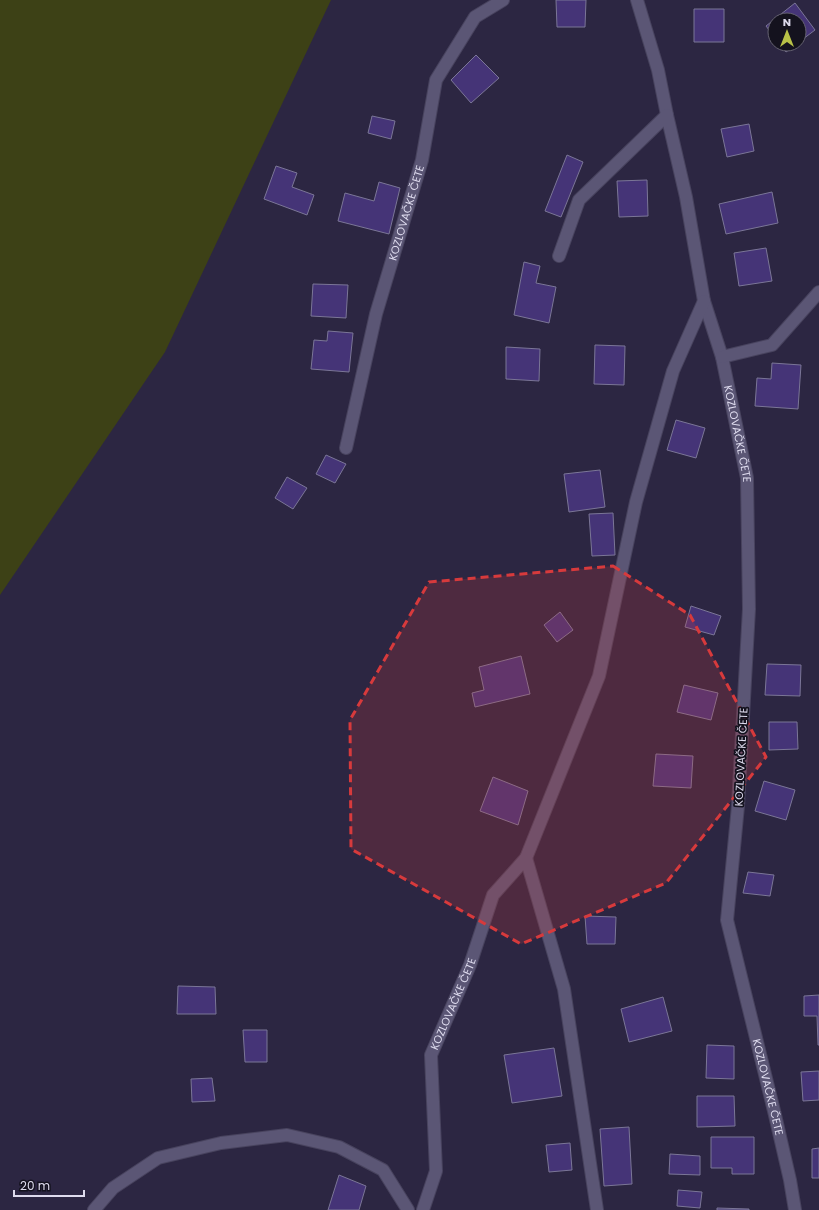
<svg xmlns="http://www.w3.org/2000/svg" width="819" height="1210" viewBox="0 0 819 1210" font-family="Poppins,sans-serif">
<rect width="100%" height="100%" fill="#2c2642"/>
<!-- green -->
<path fill="#3d4116" d="M0,0h331l-166,352 -165,243z"/>
<!-- building -->
<path fill="#453477" stroke="#7b7697" d="M556,0h30l-1,27h-28z
M795,3l20,27 -16,12v-22h-24v18l-9,-12z
M694,9h30v33h-30z
M780,44h17l-11,8z
M476,55l23,23 -28,25 -20,-23z
M372,116l23,5 -4,18 -23,-6z
M749,124l5,27 -27,6 -6,-28z
M567,155l16,7 -22,55 -16,-6z
M276,166l21,7 -5,14 22,8 -7,20 -43,-16z
M647,180l1,36 -29,1 -2,-36z
M379,182l21,6 -11,46 -51,-13 7,-28 29,8z
M772,192l6,31 -52,11 -7,-30z
M766,248l6,33 -33,5 -5,-33z
M524,262l16,4 -4,17 20,4 -7,36 -35,-8z
M313,284l35,1 -2,33 -35,-2z
M328,331l25,2 -4,39 -38,-3 3,-29 13,1z
M595,345l30,1 -1,39 -30,-1z
M506,347l34,2 -1,32 -33,-2z
M772,363l29,2 -3,44 -43,-3 2,-28 14,1z
M676,420l29,8 -9,30 -29,-8z
M326,455l20,9 -11,19 -19,-9z
M600,470l5,37 -36,5 -5,-38z
M287,477l20,11 -14,21 -18,-11z
M613,513l2,42 -23,1 -3,-42z
M691,606l30,10 -7,19 -29,-8z
M560,612l13,18 -16,12 -13,-17z
M521,656l9,38 -55,13 -3,-14 12,-3 -5,-23z
M767,664l34,1 -1,31 -35,-1z
M684,685l34,8 -7,27 -34,-8z
M769,722h28l1,27 -29,1z
M656,754l37,2 -2,32 -38,-2z
M493,777l35,14 -10,34 -38,-14z
M764,781l31,9 -9,30 -31,-9z
M748,872l26,3 -4,21 -27,-3z
M585,916l31,1 -1,27h-28z
M178,986l37,1 1,27h-39z
M819,995v50h-1l-1,-29h-13v-20z
M663,997l9,34 -43,11 -8,-33z
M243,1030h24v32h-22z
M707,1045l27,1v33l-28,-1z
M554,1048l8,48 -50,7 -8,-48z
M819,1071v29l-16,1 -2,-29z
M212,1078l3,23 -23,1 -1,-23z
M697,1096h37l1,30 -38,1z
M629,1127l3,57 -28,2 -4,-57z
M711,1137h43v37h-22v-6h-21z
M570,1143l2,27 -23,2 -3,-27z
M819,1148v30h-7v-29z
M670,1154l30,2v19l-31,-1z
M339,1175l27,11 -7,24h-31z
M678,1190l24,2 -2,16 -23,-2z
M717,1208l32,1v1h-32z"/>
<g fill="none" stroke-linecap="round" stroke-linejoin="round">
<defs>
<g id="minor">
<path id="s1" d="M637,0l21,70 9,45 19,82 18,104 18,56 25,121 2,131 -11,197 -11,114 48,195 15,65 5,30"/>
<path d="M559,256l20,-56 88,-85"/>
<path d="M722,357l50,-12 47,-53"/>
<path id="s2" d="M346,448l30,-134 46,-154 14,-80 39,-63 28,-17"/>
<path d="M526,858l73,-182 37,-174 37,-131 31,-70"/>
<path d="M94,1210l19,-22 45,-30 63,-15 66,-8 52,12 44,23 25,40"/>
<path id="s3" d="M423,1210l13,-39 -5,-116 39,-90 23,-70 33,-37 38,131 33,221"/>
</g>
</defs>
<!-- minor casing -->
<use href="#minor" stroke="#48435e" stroke-width="14"/>
<!-- minor -->
<use href="#minor" stroke="#5b5675" stroke-width="12"/>
</g>
<!-- marked area -->
<path fill="#d73a3c" fill-opacity="0.2" stroke="#d73a3c" stroke-width="3" stroke-dasharray="8 5" stroke-linejoin="round" d="M613,566l77,49 76,142 -100,126 -145,61 -170,-95 -1,-129 79,-138z"/>
<g text-anchor="middle" dominant-baseline="central" stroke-width="3.5" stroke-linejoin="round" paint-order="stroke">
<!-- street labels -->
<g font-size="11" fill="#dedbee" stroke="#14121e">
<text stroke="none"><textPath href="#s2" startOffset="243">KOZLOVAČKE ČETE</textPath></text>
<text stroke="none"><textPath href="#s1" startOffset="446">KOZLOVAČKE ČETE</textPath></text>
<text transform="translate(741 757) rotate(-87)">KOZLOVAČKE ČETE</text>
<text stroke="none"><textPath href="#s3" startOffset="213">KOZLOVAČKE ČETE</textPath></text>
<text stroke="none"><textPath href="#s1" startOffset="1106">KOZLOVAČKE ČETE</textPath></text>
</g>
</g>
<!-- north arrow -->
<g transform="translate(787 32)"><circle r="19" fill="#14121e" stroke="#656271"/>
<path d="M0-3L7 15L0 10L-7 15Z" fill="#b8c147"/>
<text y="-6" font-size="11" font-weight="bold" text-anchor="middle" fill="#dedbee">N</text>
</g>
<!-- scale -->
<path d="M14 1190v6h70v-6" fill="none" stroke="#dedbee" stroke-width="2"/>
<text x="20" y="1190" font-size="12" fill="#dedbee" stroke="#14121e" stroke-width="3" paint-order="stroke">20 m</text>
</svg>
